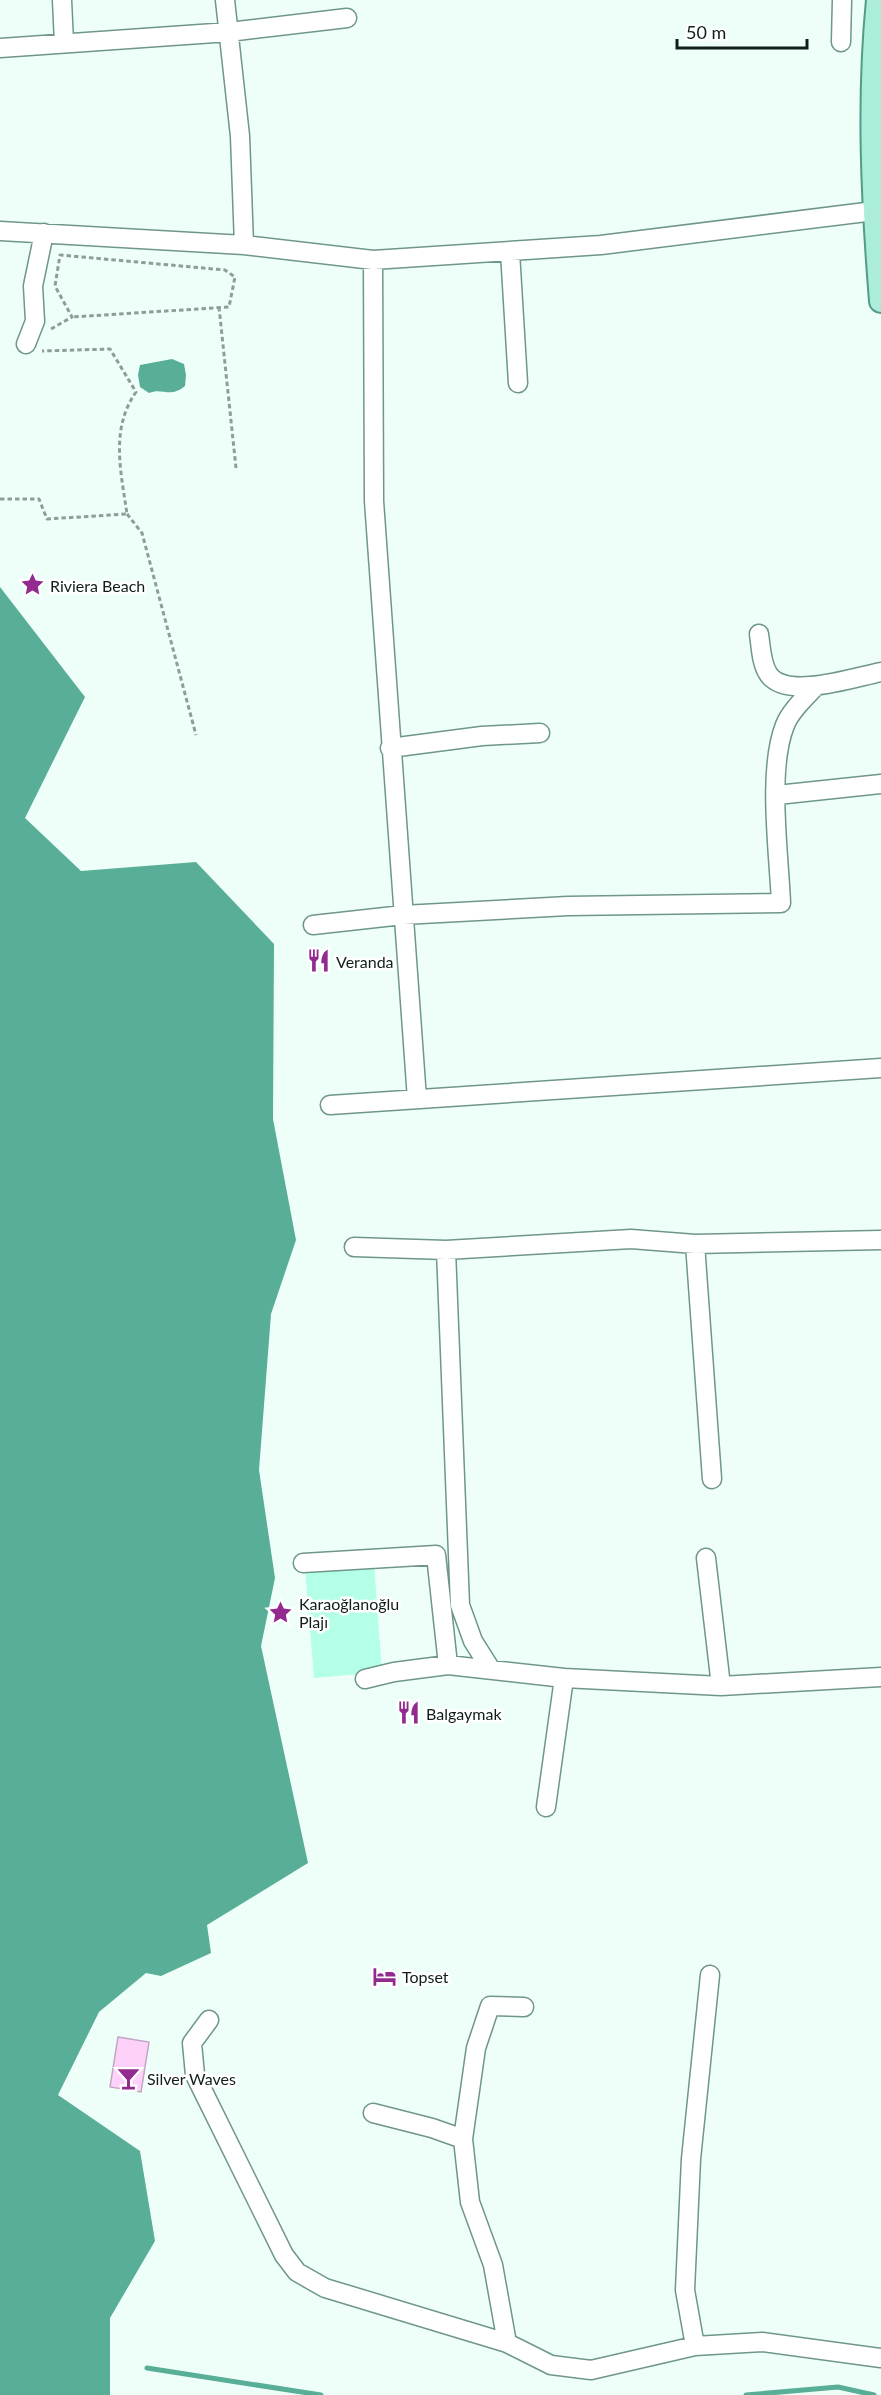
<svg xmlns="http://www.w3.org/2000/svg" width="881" height="2395" viewBox="0 0 881 2395" font-family="Lato,sans-serif">
<rect width="100%" height="100%" fill="#eefff9"/>
<!-- green -->
<path fill="#b3ffe7" d="M374,1564l8,108 -68,6 -9,-109z"/>
<!-- water -->
<path fill="#58ae96" d="M172,359l12,5 2,11 -1,11c-16,13 -22,1 -36,7l-9,-6 -2,-12 2,-10z
M0,587l85,110 -60,121 56,53 115,-9 78,82 -1,175 23,121 -25,74 -12,156 16,108 -14,68 47,217 -101,62 4,28 -50,23 -15,-3 -47,39 -41,83 82,56 15,90 -45,77v77h-110z"/>
<g fill="none" stroke-linecap="round" stroke-linejoin="round">
<!-- stream -->
<path stroke="#58ae96" stroke-width="5" d="M147,2368l174,27
M746,2395l92,-8 36,8"/>
</g>
<!-- building -->
<path fill="#fed1fa" stroke="#c2a6bf" stroke-width="1.5" d="M118,2037l31,5 -8,50 -31,-5z"/>
<g fill="none" stroke-linecap="round" stroke-linejoin="round">
<defs>
<path id="minor" d="M62,0l2,43
M225,0l15,136 4,109
M841,42l1,-42
M0,48l229,-16 118,-14
M0,231l244,14 129,15 228,-15 273,-34
M510,252l8,131
M373,260l1,241 43,598
M26,344l9,-23 -2,-35 11,-53
M759,634c2,13 2,30 10,41 19,25 86,2 112,-3
M390,748l92,-12 58,-3
M777,795l104,-11
M313,925l90,-10 165,-9 213,-3c-2,-49 -14,-133 4,-178 6,-15 20,-27 31,-39
M330,1105l551,-37
M695,1244l17,235
M354,1247l92,3 185,-11 64,5 186,-4
M446,1250l14,355 13,36 17,27
M706,1558l15,128
M303,1563l133,-8 12,110
M365,1679l29,-7 54,-7 116,13 157,8 160,-9
M546,1807l18,-129
M209,2020l-17,23 3,32 89,180 13,17 28,16 182,55 44,22 40,5 104,-24 67,-4 119,16
M373,2113l59,15 31,11
M507,2343l-14,-78 -23,-63 -7,-63 13,-91 14,-42 34,1
M695,2346l-10,-56 6,-131 19,-184"/>
<path id="major" d="M878,0c-10,101 -5,201 3,301"/>
</defs>
<!-- minor casing -->
<use href="#minor" stroke="#6f968a" stroke-width="21"/>
<!-- major casing -->
<use href="#major" stroke="#519c87" stroke-width="26"/>
<!-- path -->
<path stroke="#8d9e98" stroke-width="3" stroke-dasharray="4.5 3" stroke-linecap="butt" d="M219,307l17,161
M51,329l21,-12 -17,-31 5,-31 165,15 10,7 -6,30 -157,10
M0,499h39l8,20 80,-5c-6,-42 -17,-85 9,-122l-26,-43 -68,2
M127,514l15,19 54,202"/>
<!-- minor -->
<use href="#minor" stroke="#fff" stroke-width="18"/>
<!-- major -->
<use href="#major" stroke="#acecda" stroke-width="22"/>
</g>
<!-- icons -->
<defs>
<symbol id="sight-bare" viewBox="-9 -9 18 18"><path d="M0-6L1.8-2.2L6-1.7L2.9 1.2L3.7 5.4L0 3.3L-3.7 5.4L-2.9 1.2L-6-1.7L-1.8-2.2Z" fill="#922a8f" stroke="#fff" stroke-width="2.5" paint-order="stroke"/></symbol>
<symbol id="restaurant-bare" viewBox="-9 -9 18 18"><path d="M-5-6h1v4h1v-4h1v4h1v-4h1v5L-1.5 .5V6h-2V.5L-5-1ZM5-6V6H3V1.5H1.5Q1.5-4 5-6Z" fill="#922a8f" stroke="#fff" stroke-width="2.5" paint-order="stroke"/></symbol>
<symbol id="hotel-bare" viewBox="-9 -9 18 18"><path d="M-6-4.5h1.5V1H6V5H4.5V3h-9V5H-6ZM-4 0a1.8 1.8 0 1 1 3.6 0ZM.5 0V-2.5h3Q6-2.5 6 0Z" fill="#922a8f" stroke="#fff" stroke-width="2.5" paint-order="stroke"/></symbol>
<symbol id="bar-bare" viewBox="-9 -9 18 18"><path d="M-6-5H6L.8 .8V4.5H3.5V6h-7V4.5H-.8V.8Z" fill="#922a8f" stroke="#fff" stroke-width="2.5" paint-order="stroke"/></symbol>
</defs>
<g fill-rule="evenodd">
<use href="#sight-bare" x="16" y="568" width="33" height="33"/>
<use href="#restaurant-bare" x="302" y="944" width="33" height="33"/>
<use href="#sight-bare" x="264" y="1596" width="33" height="33"/>
<use href="#restaurant-bare" x="392" y="1696" width="33" height="33"/>
<use href="#hotel-bare" x="368" y="1960" width="33" height="33"/>
<use href="#bar-bare" x="112" y="2062" width="33" height="33"/>
</g>
<g text-anchor="middle" dominant-baseline="central" stroke-width="5" stroke-linejoin="round" paint-order="stroke">
<!-- poi labels -->
<g font-size="16" fill="#0f1e1a" stroke="#fff" text-anchor="start">
<text x="50" y="585">Riviera Beach</text>
<text x="336" y="961">Veranda</text>
<text x="299" y="1603">Karaoğlanoğlu<tspan x="299" dy="18">Plajı</tspan></text>
<text x="426" y="1713">Balgaymak</text>
<text x="402" y="1976">Topset</text>
<text x="147" y="2078">Silver Waves</text>
</g>
</g>
<!-- scale -->
<path d="M677 39v9h130v-9" fill="none" stroke="#0f1e1a" stroke-width="3"/>
<text x="686" y="39" font-size="18" fill="#0f1e1a" stroke="#ffffff" stroke-width="4.5" paint-order="stroke">50 m</text>
</svg>
